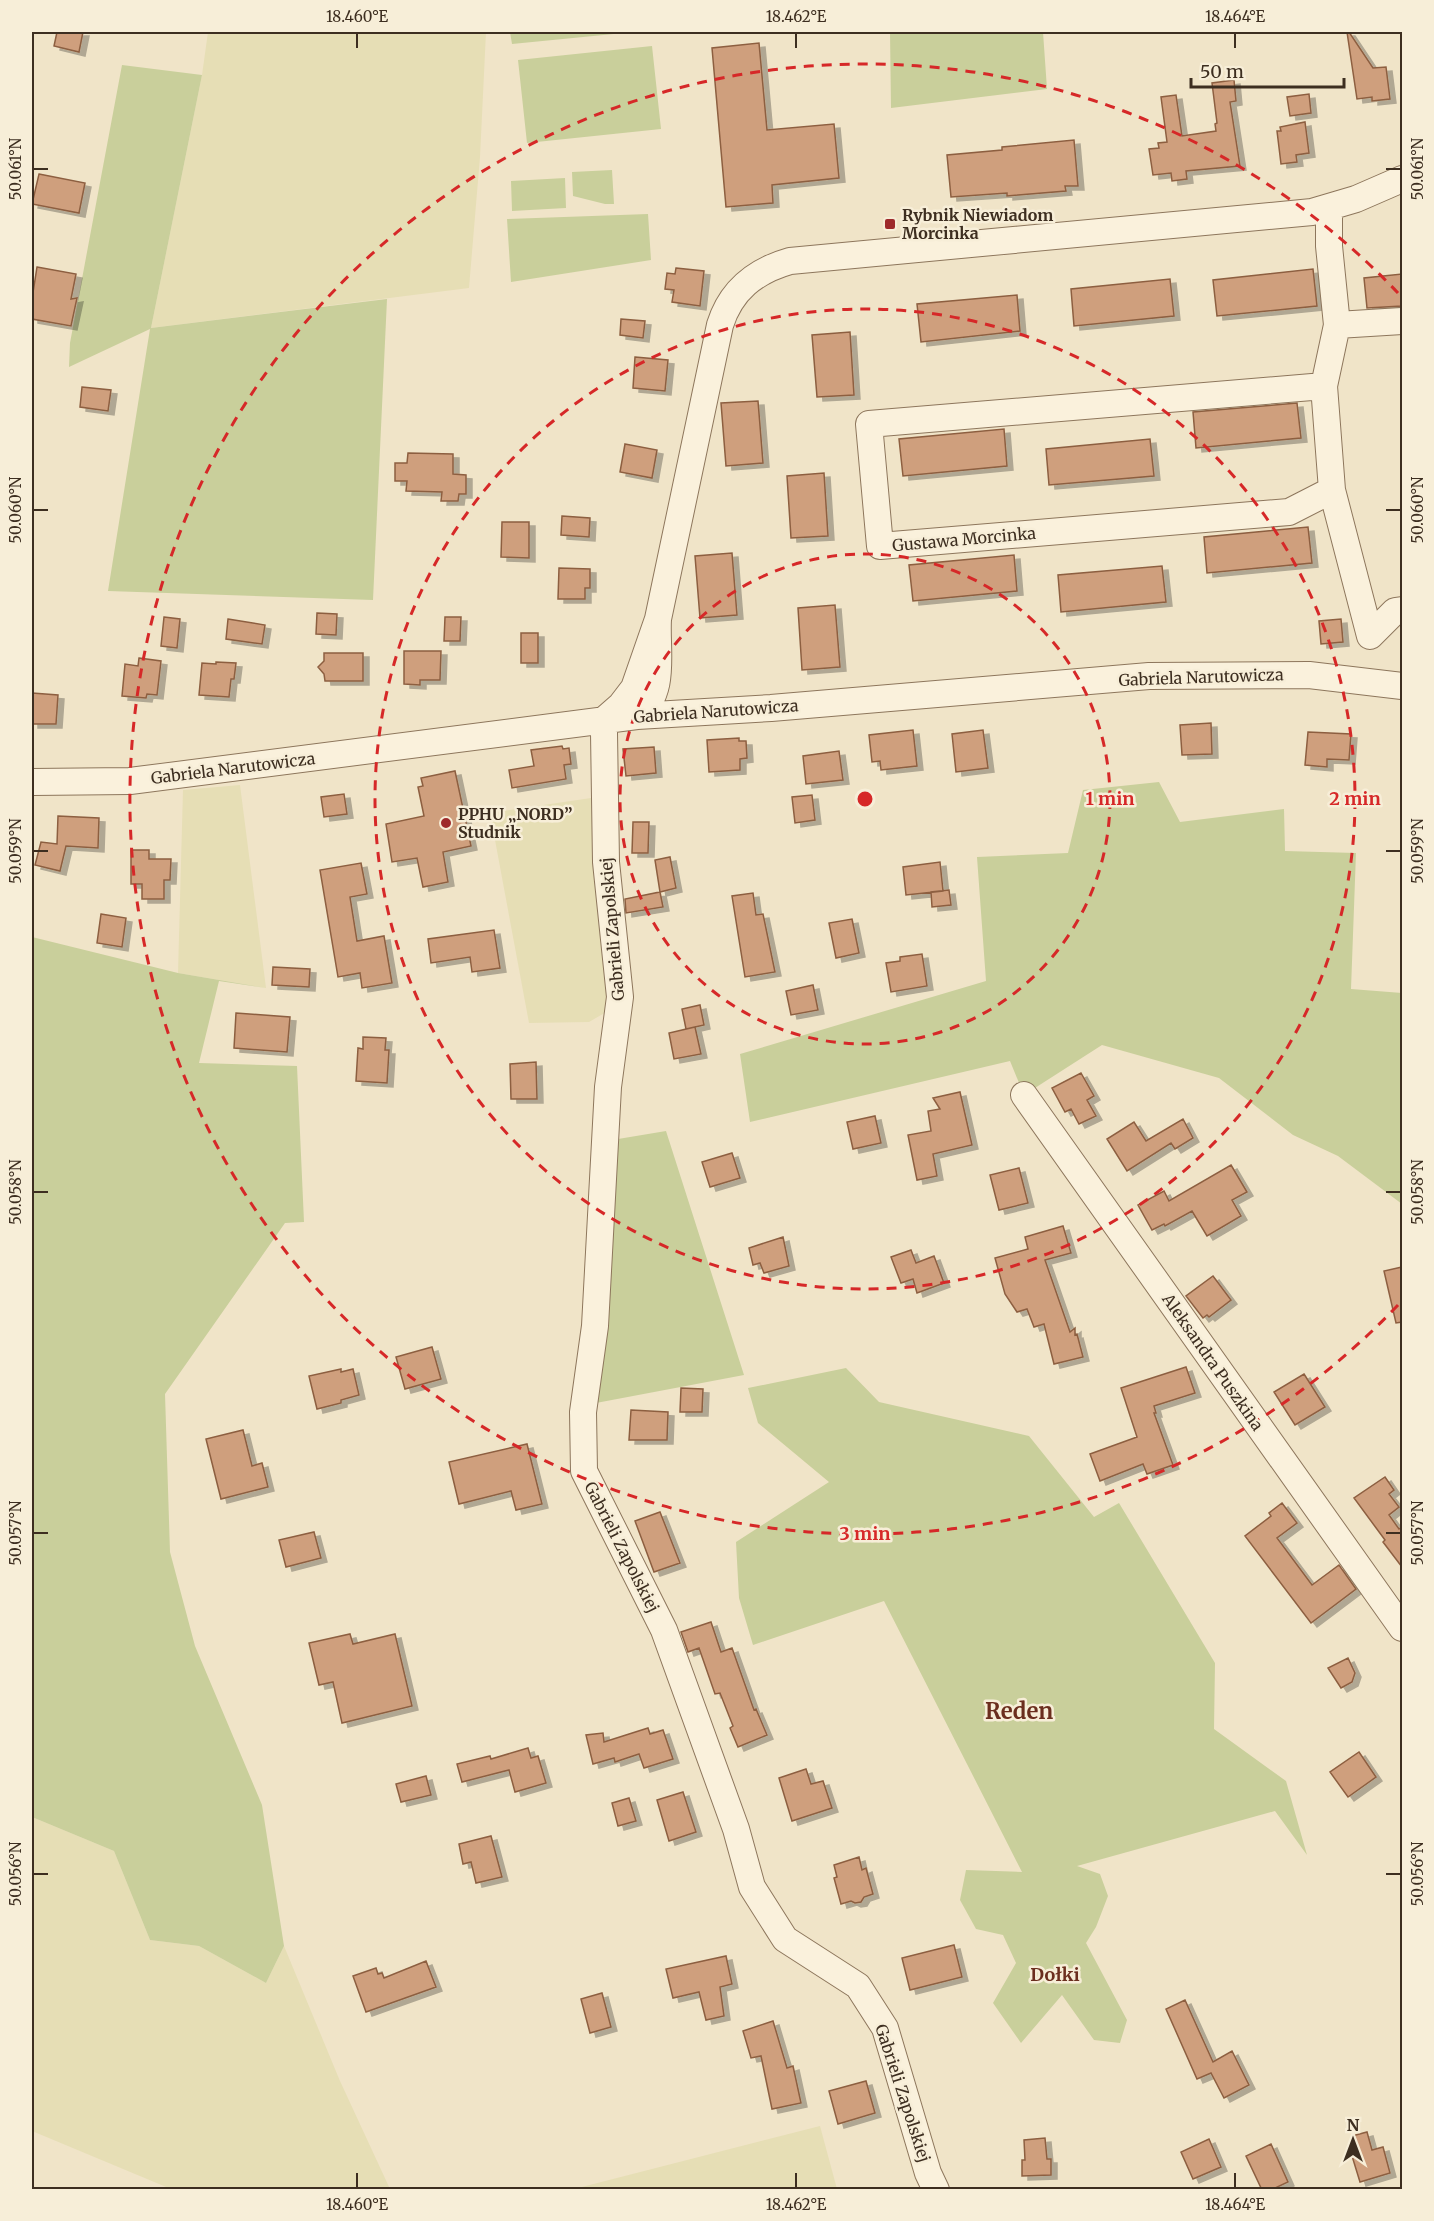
<svg xmlns="http://www.w3.org/2000/svg" width="1434" height="2221" viewBox="0 0 1434 2221" font-family="Merriweather,serif">
<defs>
<filter id="shadow"><feDropShadow dx="6" dy="4" stdDeviation="0" flood-color="#0004"/></filter>
</defs>
<rect width="100%" height="100%" fill="#f0e4c8"/>
<!-- farmland -->
<path fill="#e6deb5" d="M208,32h278l-6,125 -11,131 -318,40 51,-253z
M240,785l26,203 -88,-15 5,-183z
M591,798l6,109 11,104 -19,11 -60,1 -39,-210z
M32,1817l82,34 36,89 49,6 67,37 18,-37 56,135 50,108h-219l-139,-58z
M820,2126l17,63h-263z"/>
<!-- green -->
<path fill="#c9cf9b" d="M510,32h124l-122,12z
M890,32h153l4,57 -156,19z
M652,46l9,83 -134,14 -9,-83z
M122,65l80,10 -51,253 236,-29 -14,301 -265,-9 42,-262 -81,38 1,-24z
M612,170l2,34h-9l-32,-8 -1,-24z
M565,178l1,30 -54,3 -1,-30z
M648,214l3,46 -140,22 -4,-63z
M1159,782l21,40 104,-13 1,42 71,2 -5,136 51,4v211l-64,-48 -45,-21 -74,-57 -117,-33 -78,50 -14,-34 -260,61 -10,-68 246,-73 -9,-124 91,-4 15,-63z
M32,937l146,36 88,15 -47,-7 -20,82 98,3 7,156 -19,1 -120,171 5,158 25,94 67,159 22,141 -18,37 -67,-37 -49,-6 -36,-89 -82,-34z
M666,1131l78,244 -148,28 10,-102 12,-162z
M846,1368l33,34 150,34 65,81 25,-14 96,160 -1,66 72,52 21,74 -32,-44 -198,55 23,8 8,22 -12,31 -10,16 41,77 -7,23 -26,-3 -32,-45 -41,48 -28,-40 23,-40 -13,-28 -27,-6 -16,-29 6,-30 56,2 -138,-271 -131,44 -14,-47 -3,-56 93,-60 -71,-59 -10,-35z"/>
<!-- building -->
<path fill="#cf9f7d" stroke="#8d5f41" stroke-width="1.5" filter="url(#shadow)" d="M57,32h26l-4,20 -25,-6z
M1347,32h2l24,36 13,-1 4,32 -18,2v-4l-15,2z
M759,43l8,87 67,-6 5,54 -67,7 1,18 -47,4 -14,-159z
M1234,80l2,21 -6,1 10,64 -54,5 1,8 -15,2 -1,-8 -18,2 -4,-26 10,-1 -1,-5 9,-1 -6,-45 15,-2 6,41 34,-5 -1,-7 2,-1 -5,-40z
M1309,94l2,19 -21,3 -3,-19z
M1305,122l4,31 -13,2 1,7 -16,2 -4,-33h4l-1,-4z
M1074,140l4,46h-13l1,5 -59,5v-3l-56,4 -4,-42 55,-5v-3z
M39,174l46,9 -6,30 -47,-9z
M37,267l39,7 -5,25 6,-1 -6,28 -39,-7v-20z
M676,268l28,3 -4,35 -28,-4 2,-12 -9,-1 2,-16 8,1z
M1313,269l4,37 -100,10 -4,-36z
M1402,274v32l-35,2 -3,-30z
M1170,279l4,37 -100,10 -3,-37z
M1017,295l3,36 -99,11 -4,-38z
M621,319l24,2 -2,17 -23,-3z
M850,332l4,63 -37,2 -5,-62z
M635,357l33,3 -3,31 -32,-3z
M82,387l29,3 -3,21 -28,-4z
M758,401l5,62 -37,3 -5,-63z
M1297,403l4,35 -105,10 -3,-36z
M1004,429l3,37 -104,10 -4,-37z
M1150,439l4,37 -105,9 -3,-36z
M625,444l32,6 -5,28 -32,-6z
M408,453l45,1v20l13,1v19h-7l-1,7h-17l1,-9 -36,-1 1,-10h-12v-18h12z
M824,473l4,63 -37,2 -4,-62z
M562,516l28,2 -1,19 -28,-2z
M502,522h27v36l-28,-1z
M1308,527l4,36 -105,10 -3,-36z
M732,553l5,62 -37,3 -5,-62z
M1014,555l3,36 -104,10 -4,-36z
M1162,566l4,36 -105,10 -3,-37z
M559,568l31,1v19h-5v11h-27z
M835,605l5,62 -38,3 -4,-62z
M317,613l20,1 -1,21 -20,-1z
M164,617l16,2 -3,29 -16,-2z
M445,617h16l-1,24h-16z
M228,619l37,6 -3,19 -36,-5z
M1341,619l2,23 -22,2 -2,-23z
M521,633h17v30h-17z
M404,651h37l-1,29h-20v5l-16,-1z
M324,653h39v28h-38l-1,-7 -6,-7 6,-6z
M139,658l22,3 -4,34 -10,-1 -1,4 -24,-2 3,-32 13,2z
M216,662l20,1 -2,16h-3l-2,18 -30,-2 3,-32 14,1z
M32,693l26,2 -2,29h-24z
M1211,723l1,31 -30,1 -2,-30z
M913,730l4,36 -36,4 -1,-9 -8,1 -3,-27z
M983,730l5,38 -32,4 -4,-38z
M1308,732l43,2 -2,26 -22,-1v8l-22,-2z
M739,738v3h7l1,17 -7,1v11l-31,2 -2,-32z
M562,746l1,3 6,-1 2,16 -7,1 2,14 -54,9 -3,-18 25,-4 -3,-16z
M654,747l2,26 -30,3 -3,-27z
M839,751l4,29 -37,4 -3,-28z
M455,771l16,75 -28,6 5,30 -25,5 -6,-29 -25,4 -6,-38 38,-8 -6,-29 5,-1 -2,-8z
M344,794l3,20 -23,3 -3,-20z
M812,795l3,25 -20,3 -3,-26z
M58,816l41,2 -1,30 -32,-2 -6,25 -25,-6 6,-23 16,2z
M633,822h16l-1,31h-16z
M131,850h18v9h22l-1,21h-6v19h-22v-15h-11z
M670,857l6,31 -16,4 -5,-32z
M940,862l3,29 -37,4 -3,-28z
M361,863l6,31 -17,3 7,44 27,-5 8,47 -30,5 -2,-15 -22,4 -18,-107z
M949,890l2,15 -19,2 -1,-15z
M660,892l3,15 -37,6 -1,-14z
M753,893l3,22 7,-1 12,58 -30,5 -13,-81z
M101,914l25,4 -4,29 -25,-4z
M852,919l7,34 -23,5 -7,-35z
M494,930l6,38 -28,4 -2,-15 -39,6 -3,-24z
M922,954l5,32 -36,6 -5,-29 14,-2v-4z
M273,967l37,2 -1,18 -37,-2z
M813,985l5,25 -27,5 -5,-24z
M700,1005l4,20 -18,4 -4,-20z
M236,1013l54,4 -3,35 -53,-4z
M695,1027l6,27 -27,5 -5,-26z
M363,1037l23,1 -1,12h4l-2,33 -31,-2 2,-33 5,1z
M536,1062l1,37h-26l-1,-35z
M1081,1073l13,23 -7,4 9,16 -17,8 -8,-15 -6,3 -13,-24z
M960,1092l12,53 -39,9 4,22 -20,4 -9,-45 23,-4 -3,-20 12,-2 -7,-11z
M875,1116l6,27 -28,6 -6,-27z
M1183,1119l10,19 -18,11 -4,-6 -44,28 -20,-32 27,-17 12,19z
M732,1153l8,25 -30,9 -8,-25z
M1231,1165l16,27 -15,8 9,16 -34,20 -15,-25 -27,15 -1,-2 -12,6 -14,-25 26,-14 5,10z
M1019,1168l9,35 -29,7 -9,-35z
M1063,1226l8,27 -26,7 25,72 5,-4v7l2,-1 6,23 -29,7 -10,-40 -10,3 -7,-18 -10,3 -12,-18 -10,-36 33,-9 -3,-12z
M783,1237l6,29 -25,7 -4,-10 -7,2 -4,-17z
M911,1250l5,13 18,-7 10,27 -27,10 -4,-14 -12,4 -10,-26z
M1402,1267v55l-6,1 -12,-52z
M1213,1276l18,24 -22,17 -2,-2 -4,3 -17,-22z
M432,1347l9,32 -36,10 -9,-32z
M1186,1367l9,26 -41,13 2,7h-2l19,52 -26,9 -4,-10 -43,17 -10,-27 47,-17 -16,-49z
M341,1369v3l12,-3 6,26 -18,5v3l-24,6 -8,-33z
M1304,1374l21,33 -30,18 -21,-33z
M681,1388l22,1 -1,23h-22z
M631,1410l37,2 -1,28h-38z
M243,1430l9,36 10,-3 6,24 -47,12 -15,-60z
M527,1444l15,60 -26,6 -5,-19 -52,13 -10,-42z
M1385,1477l9,13 -5,4 10,13 -10,8 10,14 3,-2v40l-19,-25 2,-2 -31,-42z
M1282,1503l15,20 -20,15 35,47 27,-20 17,24 -45,34 -66,-87 26,-20 -2,-3z
M660,1512l20,51 -26,9 -19,-51z
M314,1532l7,26 -35,9 -7,-27z
M711,1622l10,30 11,-4 22,62 2,-1 11,26 -29,12 -8,-19 3,-2 -13,-33 -5,1 -16,-46 -11,4 -7,-20z
M350,1634l3,10 42,-10 17,72 -70,17 -9,-41 -14,3 -10,-42z
M1348,1658l7,15 -3,9 -11,6 -13,-20z
M648,1728l2,6 13,-4 10,29 -29,9 -5,-14 -24,8 -1,-4 -21,6 -7,-29 17,-2 1,9z
M528,1748l3,10 7,-2 8,27 -31,9 -6,-22 -47,12 -5,-18 33,-8 1,3z
M1359,1752l17,25 -28,20 -18,-25z
M806,1769l5,15 12,-3 9,27 -40,13 -13,-43z
M426,1776l5,19 -30,7 -5,-18z
M683,1792l13,40 -27,9 -12,-41z
M629,1798l7,23 -18,5 -6,-23z
M491,1836l11,41 -26,6 -5,-21 -8,2 -4,-20z
M859,1857l3,13 4,-2 7,26 -9,3 -3,5 -6,1 -4,-2 -10,3 -7,-26 3,-1 -3,-12z
M954,1945l8,32 -52,13 -8,-32z
M726,1956l6,28 -12,3 4,29 -18,4 -7,-28 -26,6 -7,-29z
M426,1961l10,26 -70,25 -13,-36 23,-8 2,6 4,-1 2,5z
M602,1993l9,34 -21,6 -9,-34z
M1185,2000l28,62 19,-11 17,34 -25,13 -13,-25 -14,6 -31,-70z
M773,2021l14,47 6,-2 8,37 -29,6 -11,-53 -10,2 -8,-27z
M866,2081l9,32 -37,11 -9,-33z
M1367,2132l5,18 11,-3 7,26 -30,9 -8,-26 5,-2 -5,-18z
M1045,2138l2,21h4v16l-29,1v-16h3l-1,-20z
M1209,2139l12,28 -28,12 -12,-27z
M1271,2144l17,38 -17,8h-9l-16,-34z"/>
<g fill="none" stroke-linecap="round" stroke-linejoin="round">
<defs>
<path id="minor" d="M1329,208v38l8,79 -13,61 8,104 38,146 25,-25 7,-1
M1337,325l65,-4
M1324,386l-455,38 11,122 409,-34 43,-22
M658,619c-2,34 9,73 -21,97l-5,-18 2,-10 24,-69 62,-294c11,-35 35,-54 70,-64l522,-49 44,-13 46,-20
M634,688l-13,17 -16,14 -1,14 2,129 14,135 -12,90 -13,239 -12,86 1,59 80,159 72,199 16,58 33,52 73,47 27,42 43,145 8,17
M32,782l98,-1 507,-65 134,-8 378,-32 160,-1 93,11
M1024,1095l378,533"/>
</defs>
<!-- minor casing -->
<use href="#minor" stroke="#8d765c" stroke-width="28"/>
<!-- minor -->
<use href="#minor" stroke="#faf1dc" stroke-width="26"/>
</g>
<!-- ticks -->
<path fill="none" stroke="#3d2e20" stroke-width="2" d="M357,33v15M796,33v15M1235,33v15M33,169h15M1386,169h15M33,510h15M1386,510h15M33,851h15M1386,851h15M33,1192h15M1386,1192h15M33,1533h15M1386,1533h15M33,1874h15M1386,1874h15M357,2173v15M796,2173v15M1235,2173v15"/>
<!-- distance rings -->
<g fill="none" stroke="#d62828" stroke-width="3" stroke-dasharray="10 8">
<circle cx="865" cy="799" r="245"/>
<circle cx="865" cy="799" r="490"/>
<path d="M1398 1305A735 735 0 1 1 1398 293"/>
</g>
<!-- markers -->
<g fill="#9e2a2b" stroke="#f7eed8" stroke-width="2">
<rect x="884" y="218" width="12" height="12" rx="3"/>
<circle cx="446" cy="823" r="6"/>
</g>
<g text-anchor="middle" dominant-baseline="central" stroke-width="5" stroke-linejoin="round" paint-order="stroke">
<!-- poi labels -->
<g font-size="16" font-weight="bold" fill="#3d2e20" stroke="#f7eed8" text-anchor="start">
<text x="902" y="215">Rybnik Niewiadom<tspan x="902" dy="18">Morcinka</tspan></text>
<text x="458" y="814">PPHU „NORD”<tspan x="458" dy="18">Studnik</tspan></text>
</g>
<!-- street labels -->
<g font-size="16" fill="#3d2e20" stroke="#f7eed8">
<text transform="translate(964 539) rotate(-5)">Gustawa Morcinka</text>
<text transform="translate(1201 677) rotate(-2)">Gabriela Narutowicza</text>
<text transform="translate(716 711) rotate(-4)">Gabriela Narutowicza</text>
<text transform="translate(233 768) rotate(-7)">Gabriela Narutowicza</text>
<text transform="translate(612 929) rotate(-95)">Gabrieli Zapolskiej</text>
<text transform="translate(1213 1362) rotate(55)">Aleksandra Puszkina</text>
<text transform="translate(622 1547) rotate(63)">Gabrieli Zapolskiej</text>
<text transform="translate(903 2093) rotate(72)">Gabrieli Zapolskiej</text>
</g>
<!-- neighbourhood labels -->
<g font-size="18" font-weight="bold" fill="#6b2e1e" stroke="#f7eed8">
<text x="1055" y="1974">Dołki</text>
</g>
<!-- district labels -->
<g font-size="22" font-weight="bold" fill="#6b2e1e" stroke="#f7eed8">
<text x="1019" y="1711">Reden</text>
</g>
</g>
<circle cx="865" cy="799" r="9" fill="#d62828" stroke="#f7eed8" stroke-width="3"/>
<g font-size="18" text-anchor="middle" font-weight="bold" fill="#d62828" stroke="#f7eed8" stroke-width="5" stroke-linejoin="round" paint-order="stroke">
<text x="1110" y="805">1 min</text>
<text x="1355" y="805">2 min</text>
<text x="865" y="1540">3 min</text>
</g>
<!-- border -->
<rect width="1434" height="2221" fill="none" stroke="#f7eed8" stroke-width="66"/>
<!-- north arrow -->
<g transform="translate(1353 2140)" stroke="#f7eed8" stroke-width="4.5" paint-order="stroke">
<path d="M0-4.5L10 22L0 15L-10 22Z" fill="#3d2e20"/>
<text y="-9" font-size="16" font-weight="bold" text-anchor="middle" fill="#3d2e20">N</text>
</g>
<!-- scale -->
<path d="M1191 78v9h153v-9" fill="none" stroke="#3d2e20" stroke-width="3"/>
<text x="1200" y="78" font-size="18" fill="#3d2e20" stroke="#f7eed8" stroke-width="4.5" paint-order="stroke">50 m</text>
<rect x="33" y="33" width="1368" height="2155" fill="none" stroke="#3d2e20" stroke-width="2"/>
<g font-size="15" text-anchor="middle" fill="#3d2e20">
<text x="357" y="22">18.460°E</text>
<text x="796" y="22">18.462°E</text>
<text x="1235" y="22">18.464°E</text>
<text transform="translate(16 169) rotate(-90)" y="5">50.061°N</text>
<text transform="translate(1418 169) rotate(-90)" y="5">50.061°N</text>
<text transform="translate(16 510) rotate(-90)" y="5">50.060°N</text>
<text transform="translate(1418 510) rotate(-90)" y="5">50.060°N</text>
<text transform="translate(16 851) rotate(-90)" y="5">50.059°N</text>
<text transform="translate(1418 851) rotate(-90)" y="5">50.059°N</text>
<text transform="translate(16 1192) rotate(-90)" y="5">50.058°N</text>
<text transform="translate(1418 1192) rotate(-90)" y="5">50.058°N</text>
<text transform="translate(16 1533) rotate(-90)" y="5">50.057°N</text>
<text transform="translate(1418 1533) rotate(-90)" y="5">50.057°N</text>
<text transform="translate(16 1874) rotate(-90)" y="5">50.056°N</text>
<text transform="translate(1418 1874) rotate(-90)" y="5">50.056°N</text>
<text x="357" y="2210">18.460°E</text>
<text x="796" y="2210">18.462°E</text>
<text x="1235" y="2210">18.464°E</text>
</g>
</svg>
